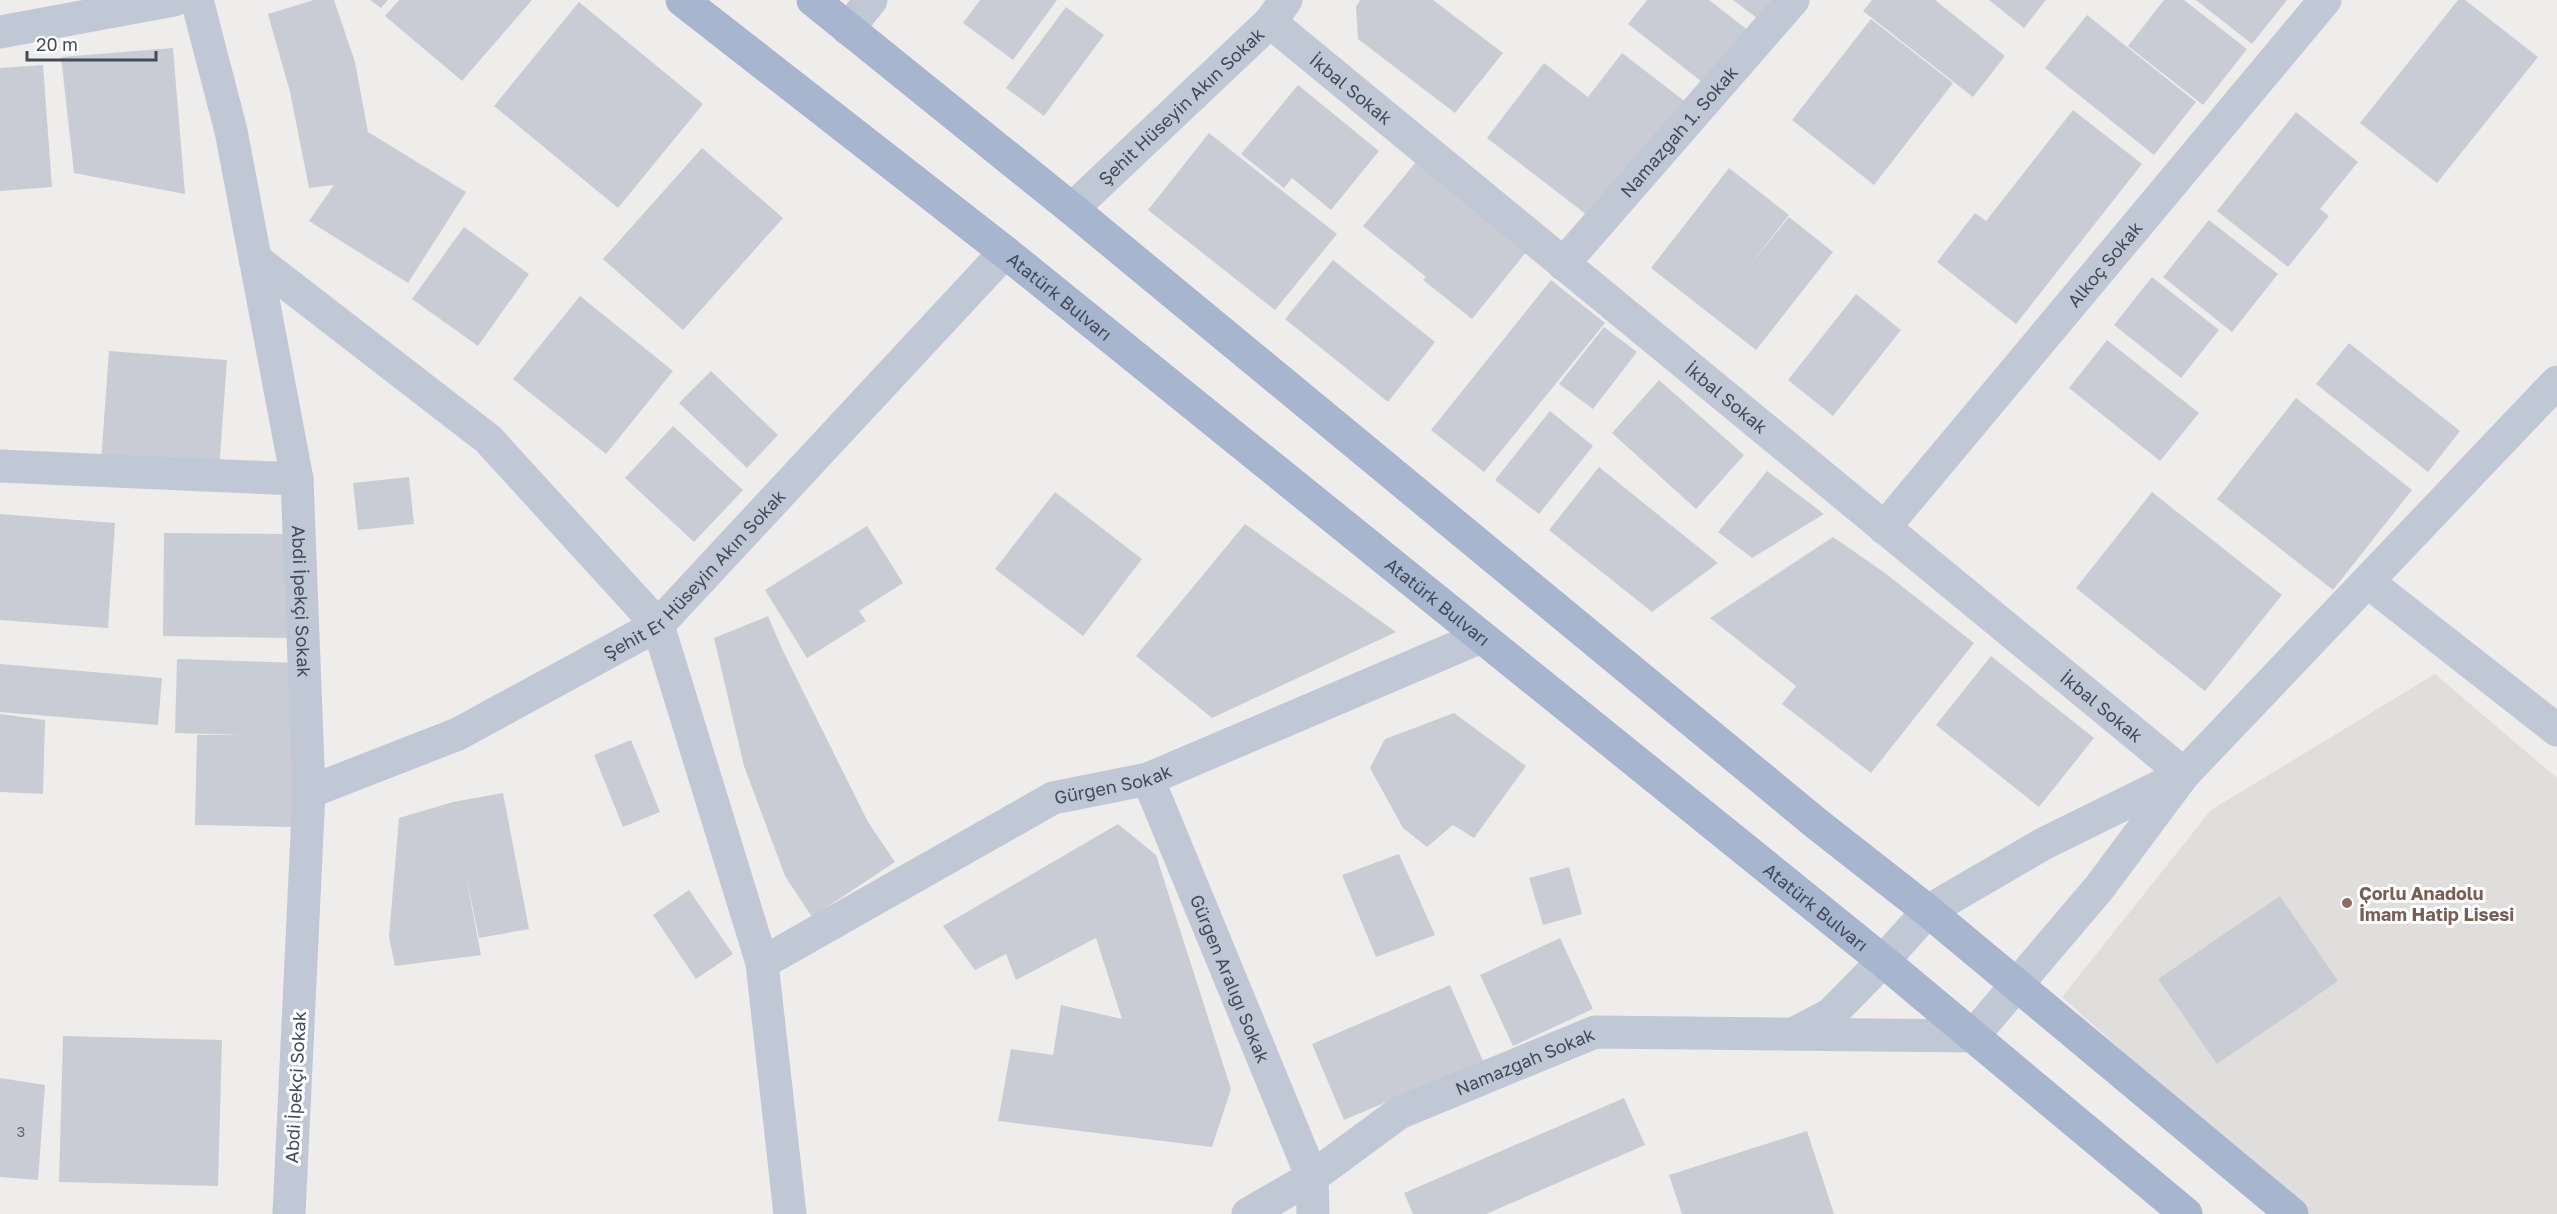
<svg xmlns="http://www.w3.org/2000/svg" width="2557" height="1214" viewBox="0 0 2557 1214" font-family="'Golos Text',sans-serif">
<rect width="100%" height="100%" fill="#efecec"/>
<!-- education -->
<path fill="#e0dddd" d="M2435,674l122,104v436h-253l-242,-217 149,-187z"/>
<!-- building -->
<path fill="#caccd5" d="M314,0h20l21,62 13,70 98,60 -58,91 -99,-62 25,-36 -25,3 -19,-96 -22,-78z
M370,0h18l-7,8z
M399,0h133l-70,81 -77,-65z
M980,0h77l-44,60 -50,-37z
M1360,0h73l70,53 -48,60 -97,-74 -2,-32z
M1647,0h62l40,31 -43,54 -78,-61z
M1733,0h40l-15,19z
M1872,0h63l70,56 -32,41 -110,-86z
M1989,0h57l-22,28z
M2164,0h20l63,49 -44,56 -75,-59z
M2196,0h91l-35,44z
M2458,0h7l73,57 -101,126 -77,-60z
M579,2l124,102 -85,104 -124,-102z
M1066,7l38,28 -60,81 -38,-28z
M2087,15l109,87 -42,53 -109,-87z
M1871,19l82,64 -79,102 -82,-65z
M173,48l12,146 -111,-21 -13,-116z
M1622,53l65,50 -91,119 -109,-84 57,-75 44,34z
M43,65l9,122 -52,4v-123z
M1298,85l81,66 -48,59 -39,-32 -8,10 -43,-34z
M2073,110l69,54 -126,160 -79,-62 38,-49 11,8z
M2296,112l62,50 -38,47 9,7 -41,51 -71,-56z
M1209,133l128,101 -62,76 -127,-100z
M702,148l81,70 -100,112 -80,-71z
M1416,162l111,89 -55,68 -49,-39 3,-3 -63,-51z
M1729,168l60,47 -39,50 39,-48 44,35 -77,98 -105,-82z
M2209,220l69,54 -46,58 -69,-55z
M464,227l65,47 -51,72 -66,-47z
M1333,260l102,82 -47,60 -103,-83z
M2152,277l67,53 -38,48 -67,-53z
M1551,280l54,43 -121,149 -53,-42z
M1856,294l45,36 -68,86 -45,-36z
M580,296l93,75 -67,83 -93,-75z
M1604,327l33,25 -44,57 -34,-25z
M2107,340l92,73 -39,48 -91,-73z
M2349,343l111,88 -32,41 -112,-88z
M109,351l118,9 -8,111 -118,-10z
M711,371l67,64 -31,33 -68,-65z
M1659,380l85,75 -48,54 -84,-76z
M2296,398l116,92 -79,100 -116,-91z
M1550,411l43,35 -54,68 -44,-34z
M673,426l70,64 -49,52 -69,-64z
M1599,467l119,96 -66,49 -103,-82z
M1767,471l57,43 -72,44 -34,-26z
M409,477l5,47 -56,6 -5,-47z
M1055,492l87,67 -59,77 -88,-67z
M2152,492l130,103 -77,96 -129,-103z
M0,514l115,9 -7,105 -108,-8z
M1245,524l151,108 -184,86 -76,-62z
M867,526l36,57 -44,28 7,10 -59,37 -42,-68z
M164,533l126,1 -1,104 -126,-2z
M1833,537l52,36 89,70 -103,130 -89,-69 14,-18 -86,-68z
M768,616l15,35 85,171 27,40 -83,55 -27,-41 -41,-110 -30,-128z
M1991,656l103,82 -55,69 -103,-82z
M177,659l124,4 -4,164 -102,-2 2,-90h45l-67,-2z
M0,664l162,14 -4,47 -158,-13z
M1454,713l72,53 -52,72 -21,-13 -26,22 -24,-19 -33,-60 15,-29z
M0,714l45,6 -2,74 -43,-2z
M631,740l29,72 -37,15 -29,-72z
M503,793l26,136 -50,9 -14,-67 16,84 -86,11 -6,-29 10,-119 54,-16z
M1118,824l38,31 75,234 -19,58 -214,-26 13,-72 42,6 8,-50 61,14 -26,-81 -80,42 -10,-26 -31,16 -32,-44z
M1399,854l36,81 -59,22 -34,-82z
M1569,867l13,47 -39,11 -14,-47z
M689,890l44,64 -37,25 -43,-64z
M2280,896l58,85 -121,83 -59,-85z
M1560,938l33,71 -80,37 -33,-71z
M1450,985l33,76 -139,59 -32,-76z
M63,1036l159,4 -4,146 -159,-4z
M0,1078l45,7 -7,95 -38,-3z
M1624,1098l21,47 -159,69h-73l-9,-21z
M1807,1131l27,83h-152l-13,-39z"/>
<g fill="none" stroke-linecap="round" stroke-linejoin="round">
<!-- minor -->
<g stroke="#c0c8d5" stroke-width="33">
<path id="s1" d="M197,0l34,131 66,348 12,313 -20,422"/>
<path id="s2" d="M1270,22l914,752"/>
<path d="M848,29l23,-29"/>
<path d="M0,32l174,-32"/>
<path id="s3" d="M1072,209l198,-187 16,-22"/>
<path d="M255,259l233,180 170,186 104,338 28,251"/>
<path id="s4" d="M1563,264l230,-264"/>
<path d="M0,466l297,13"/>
<path id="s5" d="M1884,528l441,-528"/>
<path d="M2368,582l189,148"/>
<path id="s6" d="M1148,779l164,398 1,37"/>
<path id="s7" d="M309,792l149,-58 200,-109 347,-373"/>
<path id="s8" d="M762,963l291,-165 95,-19 333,-142"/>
<path d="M1795,1033l36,-19 52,-53 45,-50 115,-67 134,-66"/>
<path id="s9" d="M1248,1214l64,-37 87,-64 196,-81 378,4 126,-148 85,-114 373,-392"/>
</g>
<!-- major -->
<g stroke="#a8b5cf" stroke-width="33">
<path id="s10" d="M682,0l323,252 878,709 303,253"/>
<path d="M813,0l259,209 745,615 111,87 364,303"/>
</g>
</g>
<!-- markers -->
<circle fill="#8d6e63" stroke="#fff" stroke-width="2" cx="2347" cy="903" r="6"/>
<g text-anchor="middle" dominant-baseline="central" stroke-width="6" stroke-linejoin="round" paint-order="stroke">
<!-- number labels -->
<g font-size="15" fill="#656b7a">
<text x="21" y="1131">3</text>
</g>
<!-- street labels -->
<g font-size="18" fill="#434b5b" stroke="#fff">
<text stroke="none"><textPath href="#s2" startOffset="105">İkbal Sokak</textPath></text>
<text stroke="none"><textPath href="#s3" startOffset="150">Şehit Hüseyin Akın Sokak</textPath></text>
<text stroke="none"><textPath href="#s4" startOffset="176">Namazgah 1. Sokak</textPath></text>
<text stroke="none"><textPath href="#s5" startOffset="344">Alkoç Sokak</textPath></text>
<text stroke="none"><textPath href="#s10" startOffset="480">Atatürk Bulvarı</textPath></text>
<text stroke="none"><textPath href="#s2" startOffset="591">İkbal Sokak</textPath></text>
<text stroke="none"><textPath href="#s7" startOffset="448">Şehit Er Hüseyin Akın Sokak</textPath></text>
<text stroke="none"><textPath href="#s1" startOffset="612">Abdi İpekçi Sokak</textPath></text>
<text stroke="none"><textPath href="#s10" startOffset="966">Atatürk Bulvarı</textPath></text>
<text stroke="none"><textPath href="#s2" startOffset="1077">İkbal Sokak</textPath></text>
<text stroke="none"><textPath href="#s8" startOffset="396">Gürgen Sokak</textPath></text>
<text stroke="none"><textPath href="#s10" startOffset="1452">Atatürk Bulvarı</textPath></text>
<text stroke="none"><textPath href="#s6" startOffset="216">Gürgen Aralığı Sokak</textPath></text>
<text stroke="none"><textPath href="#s9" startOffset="318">Namazgah Sokak</textPath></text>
<text transform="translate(295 1087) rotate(-87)">Abdi İpekçi Sokak</text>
</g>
<!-- education labels -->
<g font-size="18" font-weight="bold" fill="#785e54" stroke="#fff" text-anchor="start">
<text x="2359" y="893">Çorlu Anadolu<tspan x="2359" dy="21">İmam Hatip Lisesi</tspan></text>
</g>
</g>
<!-- scale -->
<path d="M27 51v9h129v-9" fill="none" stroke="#434b5b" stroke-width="3"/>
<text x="36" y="51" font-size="18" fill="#434b5b" stroke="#ffffff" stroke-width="4.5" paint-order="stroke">20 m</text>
</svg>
